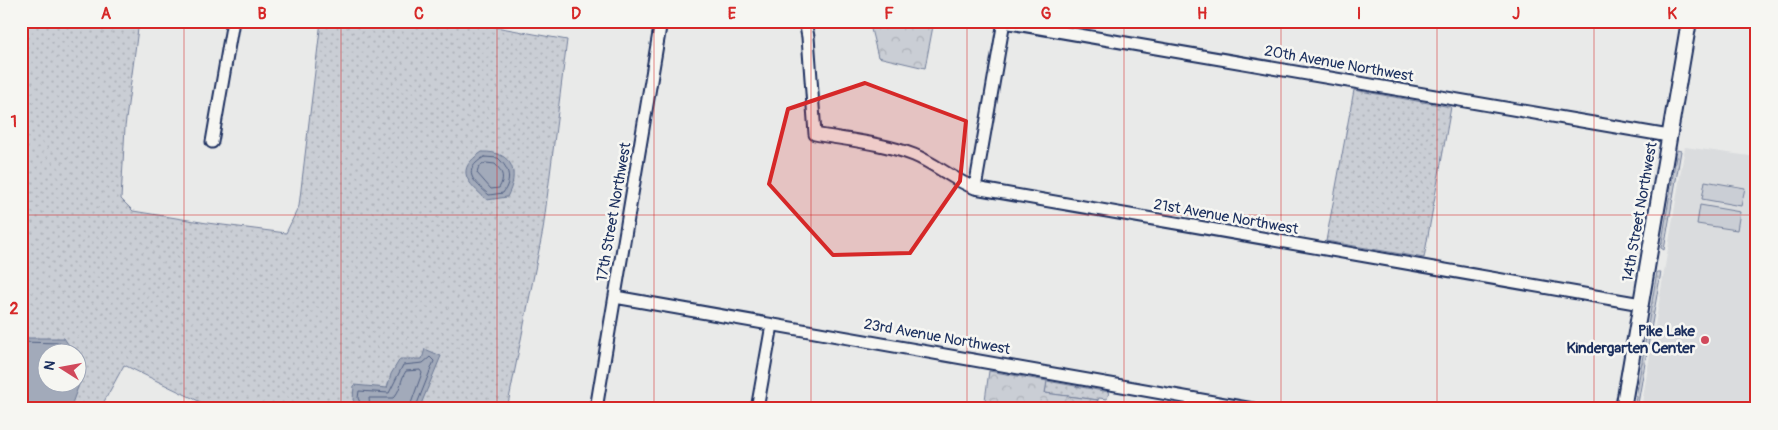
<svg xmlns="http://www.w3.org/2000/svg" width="1778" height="430" viewBox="0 0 1778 430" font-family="Pangolin,sans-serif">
<defs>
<pattern id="grass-dots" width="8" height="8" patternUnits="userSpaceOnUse" patternTransform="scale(1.25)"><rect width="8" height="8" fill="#caced5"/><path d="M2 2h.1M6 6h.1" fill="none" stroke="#adb1b9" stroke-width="1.8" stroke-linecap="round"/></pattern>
<pattern id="forest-crowns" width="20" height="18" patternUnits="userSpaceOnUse" patternTransform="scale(1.25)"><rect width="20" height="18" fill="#caced5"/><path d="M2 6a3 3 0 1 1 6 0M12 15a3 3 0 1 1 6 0" fill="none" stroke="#adb1b9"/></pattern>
</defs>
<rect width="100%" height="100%" fill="#e9eae9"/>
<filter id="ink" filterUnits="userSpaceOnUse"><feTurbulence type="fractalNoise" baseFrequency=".02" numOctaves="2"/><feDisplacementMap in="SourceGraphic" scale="10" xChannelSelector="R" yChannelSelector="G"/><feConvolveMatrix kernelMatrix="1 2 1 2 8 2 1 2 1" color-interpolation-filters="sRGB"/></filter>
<g filter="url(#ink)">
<!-- built -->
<path fill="#dadcde" d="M1685,147l72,10v252h-116z"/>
<!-- grass -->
<path fill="url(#grass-dots)" stroke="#727e9a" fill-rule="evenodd" d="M21,21h118l-14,106 -4,72 12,12 74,12 79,10 13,-27 22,-185h142l104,19 -24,190 -36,179h-292l-91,-44 -24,44h-79zM48,352h30v30h-30z
M1354,90l97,17 -27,151 -98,-17z
M1677,150l4,1 -17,99 -3,-2z
M1657,272h4l-24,137h-3z
M1047,381l62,11 -2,7 -8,-1 -1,2 -53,-7z"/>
<!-- forest -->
<path fill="url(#forest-crowns)" stroke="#727e9a" d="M869,21h65l-9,47 -47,-11z
M989,371l58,10 -2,12 53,7 -3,9h-108l-2,-9z"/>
<!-- garden -->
<path fill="#caced5" stroke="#727e9a" d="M1705,181l40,7 -4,18 -39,-7z
M1700,205l40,7 -3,18 -40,-6z"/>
<!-- water -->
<path fill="#a2aaba" stroke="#6c7995" d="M482,152c31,-1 38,21 25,45l-20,3c-20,-18 -33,-30 -5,-48z
M21,335l3,3h40l6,9 7,5h-29v30h30v-29l6,4 -3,22 -11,30h-49z
M425,349l16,7 -22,53h-59l-7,-9 1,-15 33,3 4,-14 9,-15h22z"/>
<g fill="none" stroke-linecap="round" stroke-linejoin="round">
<!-- shore -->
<path stroke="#516083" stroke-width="1" d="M484,157l14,1c12,11 14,22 5,35l-14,2c-16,-14 -28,-24 -5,-38z
M486,163l9,1c8,8 10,14 4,24l-8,1 -14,-16 2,-6z
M21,342l39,1 8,9
M363,409l-5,-11 1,-7 30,2 14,-28 20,-2 7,-6 4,4 -19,48
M370,409l-1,-11h24c8,-7 7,-18 13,-27l14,-1 2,3 -13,36"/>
<defs>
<path id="minor" d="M805,21l3,16 7,97c32,6 68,9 99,21 22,9 39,25 61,33l666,116
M1004,22l665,114
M212,142l21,-121
M975,188l29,-167
M615,297l638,112
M596,409l65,-388
M757,409l15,-84"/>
<path id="tertiary" d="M1623,409l66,-388"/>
</defs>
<!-- minor casing -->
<use href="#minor" stroke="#1b2f5e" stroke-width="15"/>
<!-- tertiary casing -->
<use href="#tertiary" stroke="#1b2f5e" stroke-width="18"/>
<!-- minor -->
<use href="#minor" stroke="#f6f6f2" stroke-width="11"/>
<!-- tertiary -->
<use href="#tertiary" stroke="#f6f6f2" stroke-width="14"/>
</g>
</g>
<!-- marked area -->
<path fill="#d62828" fill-opacity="0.2" stroke="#d62828" stroke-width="4" stroke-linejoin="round" d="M865,83l101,38 -6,60 -50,72 -77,2 -64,-71 19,-75z"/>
<!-- grid -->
<path fill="none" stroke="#d62828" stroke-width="1" stroke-opacity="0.55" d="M184,21v388M341,21v388M497,21v388M654,21v388M811,21v388M967,21v388M1124,21v388M1281,21v388M1437,21v388M1594,21v388M21,215h1736"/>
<!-- markers -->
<circle fill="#d1495b" stroke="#f6f6f2" stroke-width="2" cx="1705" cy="340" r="5"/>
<g text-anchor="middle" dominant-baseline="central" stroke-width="5" stroke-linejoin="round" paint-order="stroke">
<!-- street labels -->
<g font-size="15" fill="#1b2f5e" stroke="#f6f6f2">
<text transform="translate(1339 64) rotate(10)">20th Avenue Northwest</text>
<text transform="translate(614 212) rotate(-80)">17th Street Northwest</text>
<text transform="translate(1640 212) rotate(-80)">14th Street Northwest</text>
<text transform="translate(1226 217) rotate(10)">21st Avenue Northwest</text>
<text transform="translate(937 337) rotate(10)">23rd Avenue Northwest</text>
</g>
<!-- poi labels -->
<g font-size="15" font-weight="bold" fill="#1b2f5e" stroke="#f6f6f2" text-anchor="end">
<text x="1695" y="331">Pike Lake<tspan x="1695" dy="17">Kindergarten Center</tspan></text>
</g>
</g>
<!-- margin -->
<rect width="1778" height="430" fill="none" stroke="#f6f6f2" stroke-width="55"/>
<!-- north arrow -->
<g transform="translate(62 368) rotate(281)"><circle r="24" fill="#f6f6f2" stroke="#9ea6b7"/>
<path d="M0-4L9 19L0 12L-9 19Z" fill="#d1495b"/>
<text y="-8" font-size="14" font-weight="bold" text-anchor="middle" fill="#1b2f5e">N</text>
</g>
<rect x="28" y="28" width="1722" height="374" fill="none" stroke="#d62828" stroke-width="2"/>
<g font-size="16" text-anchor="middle" font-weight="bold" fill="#d62828">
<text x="106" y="19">A</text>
<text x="262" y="19">B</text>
<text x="419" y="19">C</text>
<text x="576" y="19">D</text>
<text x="732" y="19">E</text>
<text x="889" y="19">F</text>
<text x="1046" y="19">G</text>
<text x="1202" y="19">H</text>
<text x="1359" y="19">I</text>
<text x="1516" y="19">J</text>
<text x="1672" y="19">K</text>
<text x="14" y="127">1</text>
<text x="14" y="314">2</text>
</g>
</svg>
